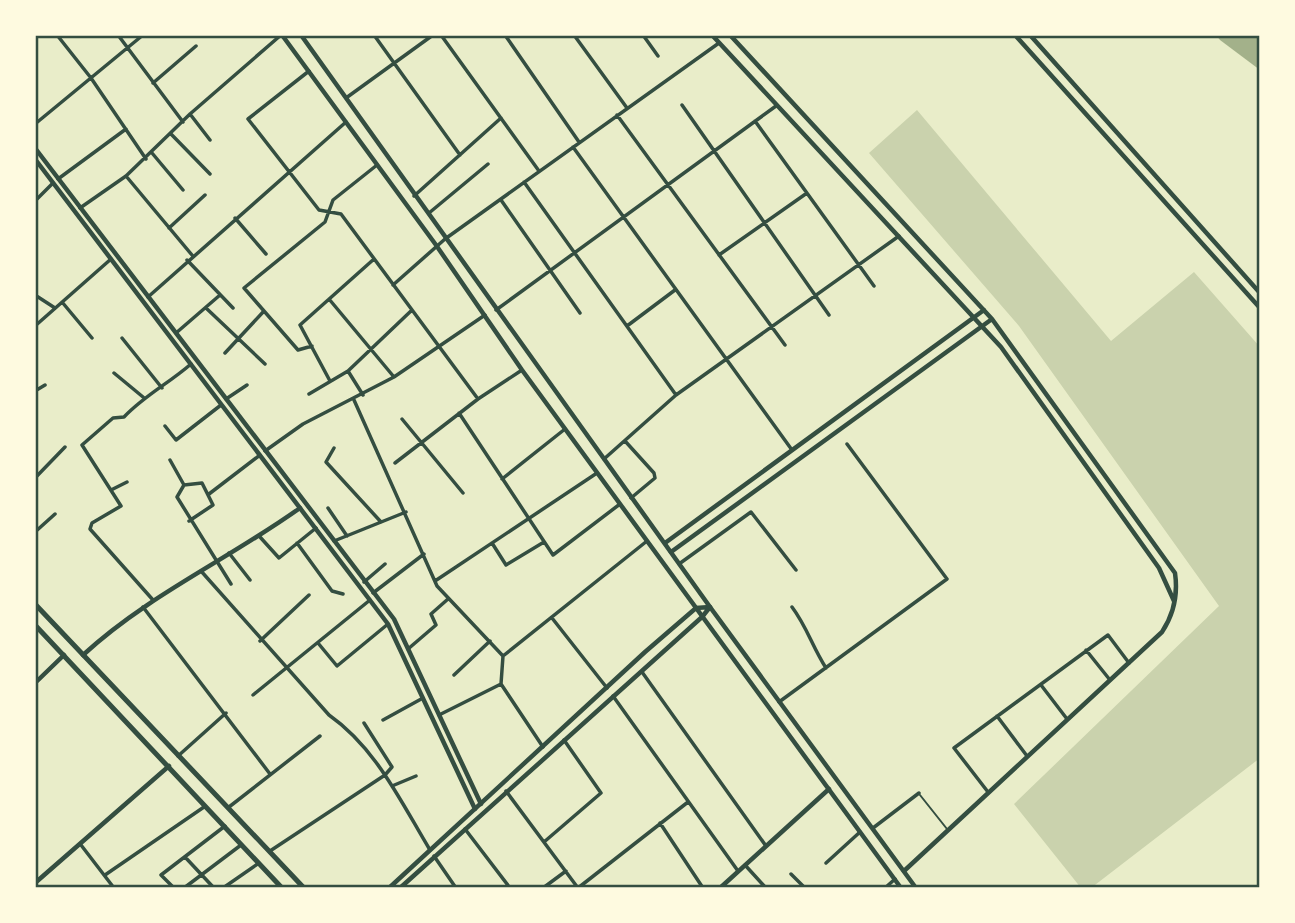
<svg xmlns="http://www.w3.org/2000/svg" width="1295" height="923" viewBox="0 0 1295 923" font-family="'DejaVu Sans',sans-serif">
<rect width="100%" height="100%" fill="#e9edc9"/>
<!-- green -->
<path fill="#cad2ad" d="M917,110l194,231 83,-69 66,75v411l-169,130h-10l-67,-84 205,-198 -200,-280 -150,-173z"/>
<!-- water -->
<path fill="#a3b18a" d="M1216,35h44v35l-40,-30z"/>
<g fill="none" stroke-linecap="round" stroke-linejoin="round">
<!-- service -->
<path stroke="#344e41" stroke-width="2" d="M920,795l27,34"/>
<!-- minor -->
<path stroke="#344e41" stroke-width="3.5" d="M57,35l34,43 55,81
M118,35l65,87
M374,35l86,120
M441,35l98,136
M505,35l74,107
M574,35l53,73
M643,35l15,21
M309,71l-61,48 71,91 22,4 137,185
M153,83l43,-37
M346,98l87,-63
M682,105l147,210
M190,114l20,26
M617,115l168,230
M755,121l119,165
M35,124l108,-89
M171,134l39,40
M573,147l219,303
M152,153l31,37
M126,176l66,79
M58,179l68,-50
M524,182l152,213
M414,196l87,-78
M501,200l79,113
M35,201l18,-18
M80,208l46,-32 64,-62 91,-79
M429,213l59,-49
M235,218l31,36
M169,228l36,-33
M719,255l88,-62
M187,260l46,48
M393,285l52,-46 274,-196
M35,295l20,13
M148,297l198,-175
M329,299l65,78
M62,302l30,36
M206,308l59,56
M496,310l280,-204
M35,326l76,-67
M627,326l48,-36
M176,333l44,-38
M122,338l40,50
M312,346l-14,4 -54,-62 81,-66 8,-22 44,-35
M225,353l39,-42
M348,371l15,24
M114,373l29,24
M330,381l-30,-56 74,-66
M35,391l10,-6
M309,394l39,-23 64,-61
M226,399l21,-14
M354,400l83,186 66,70
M459,413l94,142 67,-51
M402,419l61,74
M165,426l11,14 45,-35
M625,441l29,32 1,5 -24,20
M334,448l-8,14 55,60
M265,451l38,-27 91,-47 91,-62
M604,459l72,-64 223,-159
M170,460l14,25
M395,463l83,-64 44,-29
M35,478l30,-31
M502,479l63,-50
M111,490l16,-8
M209,494l51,-39
M328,508l19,28
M189,521l24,-16 -11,-22 -18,2 -7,12 54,87
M35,532l20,-18
M260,537l19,21 37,-30
M334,541l72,-29
M297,543l35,48 11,3
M492,543l14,22 38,-23
M229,553l21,27
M679,564l72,-52 45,58
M201,571l128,144c47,33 72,87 101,135
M435,581l162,-108
M364,582l21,-18
M373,593l51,-39
M153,600l-63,-71 2,-6 29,-17 -39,-61 31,-27 11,-1c21,-22 44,-33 67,-53
M143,607l127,167
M792,607c15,20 20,39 34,61
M552,618l55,70
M260,641l49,-46
M318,643l19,23 51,-42
M408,649l28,-24 -5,-11 17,-15
M1086,650l24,30
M503,656l144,-115
M642,672l124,174
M454,675l36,-34
M501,684l42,63
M1041,685l26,34
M253,695l117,-95
M613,696l125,175
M779,702l168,-123 -100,-135
M439,715l62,-31 2,-28
M997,716l30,40
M383,720l40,-22
M178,756l48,-43
M392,786l24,-10
M506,791l72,97
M988,792l-34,-44 154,-113 21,28
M229,807l91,-71
M660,823l43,65
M873,828l46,-35
M465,829l45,59
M544,842l57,-49 -37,-53
M81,845l33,43
M270,851l115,-76 7,-8 -28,-44
M434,856l22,32
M185,857l29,31
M826,863l34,-31
M745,865l21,23
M791,874l14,14
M105,875l99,-68
M174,888l-13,-13 64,-49
M184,888l57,-43
M223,888l36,-25
M543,888l23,-17
M578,888l110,-86
M885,888l10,-9"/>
<!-- tertiary -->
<path stroke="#344e41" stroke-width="4.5" d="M712,35l289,312 158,221 15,33
M730,35l262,284 183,254c3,21 -1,41 -13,59l-258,239
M665,543l319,-233
M671,552l321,-233
M83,655c65,-60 146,-96 217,-147
M35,683l29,-28
M35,883l134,-117
M389,888l256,-236 51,-44 14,-1
M400,888l302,-271 8,-10
M720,888l109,-99"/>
<!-- secondary -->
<path stroke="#344e41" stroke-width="4.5" d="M282,35l154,210 86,125 379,518
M301,35l409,572 206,281
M1015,35l245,273
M1030,35l230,258
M35,148l359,471 87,185
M35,159l353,465 87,185"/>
<!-- primary -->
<path stroke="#344e41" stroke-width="5" d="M35,604l269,284
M35,625l247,263"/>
</g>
<!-- border -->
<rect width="1295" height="923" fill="none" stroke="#fefae0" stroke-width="74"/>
<rect x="37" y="37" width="1221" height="849" fill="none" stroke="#344e41" stroke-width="2.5"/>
</svg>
